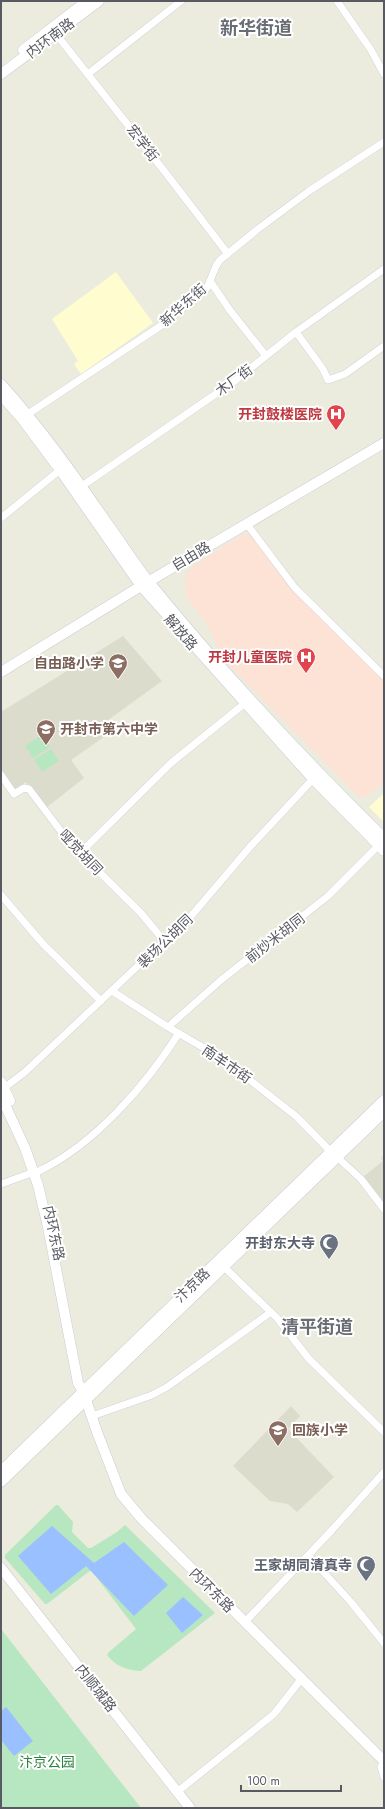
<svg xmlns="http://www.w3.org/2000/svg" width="385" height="1809" viewBox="0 0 385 1809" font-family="Jost,'Noto Sans SC',sans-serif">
<rect width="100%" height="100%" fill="#ececde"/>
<!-- commercial -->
<path fill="#fffdd0" d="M116,272l37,51 -72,51 -7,-10 4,-3 -26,-42z
M384,793v29l-15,-15z"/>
<!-- education -->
<path fill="#dcdccd" d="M123,636l39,45 -58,42 7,9 -40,28 13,18 -38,30 -20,-26 -13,8 -12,-18v-60z
M384,1155v49l-21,-27 20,-16 -2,-3z
M291,1406l9,10 -12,13 46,48 -37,35 -9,-8 -18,-3 -37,-35z"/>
<!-- medical -->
<path fill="#fde2d6" d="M245,533l8,3 41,55 90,90v102l-20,15 -5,-1 -137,-139 -14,-33 -21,-26 -2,-17 1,-7 7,-9z"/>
<!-- green -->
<path fill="#b7e7c1" d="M42,735l8,12 -17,11 -8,-12z
M51,749l8,12 -17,11 -8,-12z
M56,1505h2l15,17 -1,10 16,16h3l26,-16 8,-7 90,88 -74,58c-12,0 -26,-5 -34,-16l2,-3 27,-23 -45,-59 -44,34h-2l-40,-46v-3z
M1,1629l140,179h-140z"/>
<!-- water -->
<path fill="#9bc0ff" d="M52,1526l42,37 30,-21 44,43 -34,31 -48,-50 -35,28 -33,-38z
M183,1597l20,18 -21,18 -16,-20z
M6,1707l27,34 -19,15 -13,-16v-29z"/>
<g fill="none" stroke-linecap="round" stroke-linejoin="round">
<defs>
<path id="street" d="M337,1l34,49 13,24
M56,34l109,138 63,82
M88,74l93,-73
M210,281l19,28 37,47
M296,332l27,37 5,11 17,-6 39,-28
M28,414l137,-91 42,-35 9,-22 4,-6 38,-31 51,-38 75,-49
M82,486l154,-106 60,-48 88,-63
M1,518l59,-48
M246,523l49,65 89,88
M1,775l13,19 10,-6 5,1 34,45 30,32 47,46 25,30
M80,853l91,-90 73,-59
M1,895l42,49 58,57
M112,991l56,36 55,32 74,58 34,35
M168,1027l53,-47 107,-84 51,-51
M4,1088l21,-16 167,-157 57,-67 64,-69
M337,1157l24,22 23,30
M39,1171c56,-27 107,-86 140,-138
M1,1184l33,-12
M223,1266l54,52 32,41 75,73
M92,1416l60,-21 15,-8 104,-75
M308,1555l42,46 34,42
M245,1622l87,-92 52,-58
M384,1761l-3,6 3,10
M177,1792l97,-78 28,-36"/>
<path id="secondary" d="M23,50l64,-49
M1,74l98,-73
M1,384c39,43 73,91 106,139 14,19 27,40 42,59 73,90 153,175 235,256
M1,395l21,24 38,51 81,116 172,193 71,72
M1,672l140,-86 243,-143
M1,1082l9,19
M1,1096l24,52 13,37 10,42 30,156 5,8 14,41 24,62 20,24 243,243
M1,1471l383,-371
M1,1482l383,-370
M1,1568l189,240"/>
</defs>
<!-- street casing -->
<use href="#street" stroke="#d1d3da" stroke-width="8"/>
<!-- secondary casing -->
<use href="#secondary" stroke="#c9cbd4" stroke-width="11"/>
<!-- street -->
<use href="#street" stroke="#fff" stroke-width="7"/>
<!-- secondary -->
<use href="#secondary" stroke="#fff" stroke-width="10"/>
</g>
<!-- icons -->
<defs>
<symbol id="hospital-pin" viewBox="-11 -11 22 30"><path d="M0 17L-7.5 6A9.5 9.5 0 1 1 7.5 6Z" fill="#e0444e" stroke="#fff"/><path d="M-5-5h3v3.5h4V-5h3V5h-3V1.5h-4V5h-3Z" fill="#fff"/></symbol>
<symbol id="school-pin" viewBox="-11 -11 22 30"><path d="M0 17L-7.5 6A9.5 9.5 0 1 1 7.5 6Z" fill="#8d6e63" stroke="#fff"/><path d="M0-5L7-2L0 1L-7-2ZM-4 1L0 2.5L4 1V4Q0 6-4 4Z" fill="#fff"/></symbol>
<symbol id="mosque-pin" viewBox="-11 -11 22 30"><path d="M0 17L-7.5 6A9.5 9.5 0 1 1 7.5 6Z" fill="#6b7280" stroke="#fff"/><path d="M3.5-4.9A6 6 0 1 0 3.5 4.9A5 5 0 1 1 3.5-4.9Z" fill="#fff"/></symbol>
</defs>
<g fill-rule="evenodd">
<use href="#hospital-pin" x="325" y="403" width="22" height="30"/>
<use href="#hospital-pin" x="295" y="646" width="22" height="30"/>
<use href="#school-pin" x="107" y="652" width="22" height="30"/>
<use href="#school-pin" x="35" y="718" width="22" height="30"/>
<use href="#mosque-pin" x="318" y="1232" width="22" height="30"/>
<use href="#school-pin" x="267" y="1419" width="22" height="30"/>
<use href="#mosque-pin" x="355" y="1554" width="22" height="30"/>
</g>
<g text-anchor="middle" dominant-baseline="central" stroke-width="4" stroke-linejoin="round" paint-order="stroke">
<!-- street labels -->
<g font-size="14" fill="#575a61" stroke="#fff">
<text transform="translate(50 38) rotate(-37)">内环南路</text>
<text transform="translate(143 143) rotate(52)">宏学街</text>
<text transform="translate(183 305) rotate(-41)">新华东街</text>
<text transform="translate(234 380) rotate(-36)">木厂街</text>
<text transform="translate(191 556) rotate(-31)">自由路</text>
<text transform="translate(181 632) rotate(49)">解放路</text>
<text transform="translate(81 852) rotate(47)">哑觉胡同</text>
<text transform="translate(275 938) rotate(-38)">前炒米胡同</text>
<text transform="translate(165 941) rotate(-44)">裴场公胡同</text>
<text transform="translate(227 1064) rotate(34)">南羊市街</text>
<text transform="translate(54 1233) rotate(78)">内环东路</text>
<text transform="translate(192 1285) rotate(-44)">汴京路</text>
<text transform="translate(212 1590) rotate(45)">内环东路</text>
<text transform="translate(96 1688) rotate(52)">内顺城路</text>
</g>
<!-- health labels -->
<g font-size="14" font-weight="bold" fill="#be3a42" stroke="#fff" text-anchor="end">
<text x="322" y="414">开封鼓楼医院</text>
<text x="292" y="657">开封儿童医院</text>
</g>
<!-- education labels -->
<g font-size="14" font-weight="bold" fill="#785e54" stroke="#fff" text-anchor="start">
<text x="104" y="663" text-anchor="end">自由路小学</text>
<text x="60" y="729">开封市第六中学</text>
<text x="292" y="1430">回族小学</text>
</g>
<!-- worship labels -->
<g font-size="14" font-weight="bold" fill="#5b616d" stroke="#fff" text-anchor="end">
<text x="315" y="1243">开封东大寺</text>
<text x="352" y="1565">王家胡同清真寺</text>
</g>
<!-- park labels -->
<g font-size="14" fill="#2d8441" stroke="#fff">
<text x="47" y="1762">汴京公园</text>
</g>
<!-- district labels -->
<g font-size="18" font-weight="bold" fill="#686c73" stroke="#fff">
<text x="256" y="28">新华街道</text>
<text x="317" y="1327">清平街道</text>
</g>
</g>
<!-- border -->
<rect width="385" height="1809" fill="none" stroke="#575a61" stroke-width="4"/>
<!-- scale -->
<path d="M241 1785v6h100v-6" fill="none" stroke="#575a61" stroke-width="2"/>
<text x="247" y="1785" font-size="12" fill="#575a61" stroke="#ffffff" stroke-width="3" paint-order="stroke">100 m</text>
</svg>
